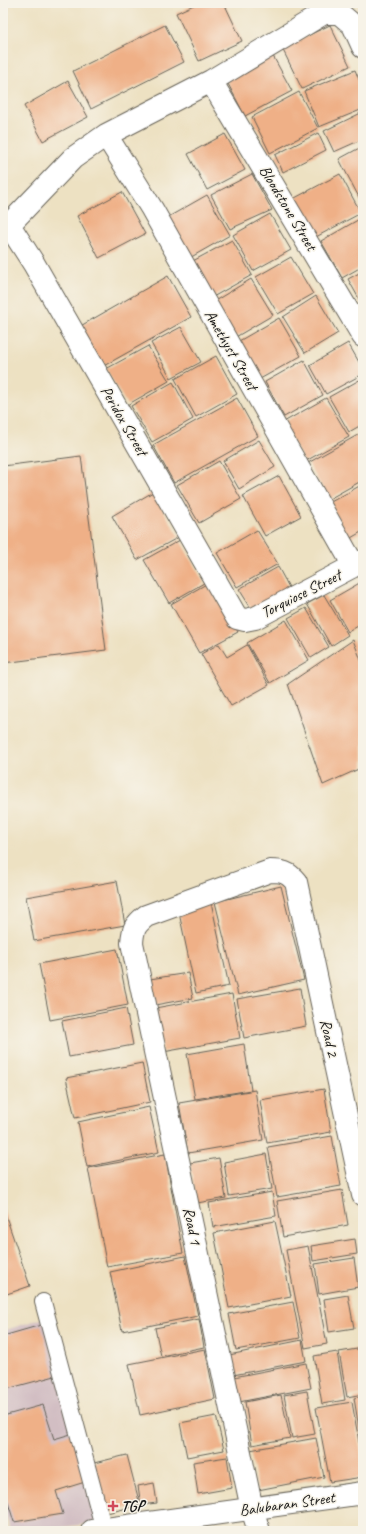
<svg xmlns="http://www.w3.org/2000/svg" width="366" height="1534" viewBox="0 0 366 1534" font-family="Caveat,sans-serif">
<rect width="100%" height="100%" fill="#f7f3e8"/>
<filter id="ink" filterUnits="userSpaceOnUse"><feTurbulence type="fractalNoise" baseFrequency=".025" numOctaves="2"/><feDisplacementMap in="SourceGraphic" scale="8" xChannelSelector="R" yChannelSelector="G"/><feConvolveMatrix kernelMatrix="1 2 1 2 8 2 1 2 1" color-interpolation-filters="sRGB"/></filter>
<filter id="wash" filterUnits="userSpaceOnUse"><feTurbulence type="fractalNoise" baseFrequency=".012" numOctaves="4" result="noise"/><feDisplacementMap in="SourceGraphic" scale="16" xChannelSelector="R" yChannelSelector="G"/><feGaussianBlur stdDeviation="0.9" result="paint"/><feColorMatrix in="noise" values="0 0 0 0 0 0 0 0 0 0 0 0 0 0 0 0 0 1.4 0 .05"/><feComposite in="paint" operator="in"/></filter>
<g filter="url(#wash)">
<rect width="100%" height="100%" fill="#ede1c2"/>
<!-- industrial -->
<path fill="#d2bec3" d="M43,1318l57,204 -64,9h-25l-8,-24v-176z"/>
<g id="blocks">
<!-- building -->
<path fill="#efb087" d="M198,3h26l18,38 -43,20 -23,-48z
M165,25l19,37 -93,47 -18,-38z
M330,25l20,41 -48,23 -20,-41z
M273,56l19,35 -47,25 -19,-36z
M355,70l8,19v20l-44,18 -15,-36z
M68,81l20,36 -45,24 -19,-35z
M299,92l19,36 -48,25 -18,-36z
M363,112v27l-29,13 -10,-21z
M318,133l8,17 -43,22 -8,-17z
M225,134l20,36 -38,20 -19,-36z
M363,146v59l-24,-46z
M252,174l20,36 -42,19 -19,-34z
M340,174l21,39 -47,25 -21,-39z
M122,192l23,42 -46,24 -22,-42z
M207,195l23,40 -44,25 -23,-40z
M270,214l21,36 -38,21 -20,-36z
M363,217v49l-21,12 -21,-37z
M232,240l20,35 -41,23 -20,-36z
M291,257l22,37 -35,20 -22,-37z
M363,271v35l-15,-27z
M168,276l23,41 -91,51 -23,-40z
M251,279l22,36 -39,23 -21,-36z
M316,296l22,37 -33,20 -22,-36z
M279,318l22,38 -41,23 -21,-38z
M181,327l20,35 -30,16 -20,-35z
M348,343l15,26v5l-37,20 -16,-29z
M148,346l21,35 -42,24 -21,-36z
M216,356l21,38 -41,23 -21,-38z
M304,360l19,35 -39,22 -19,-35z
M363,378v46l-14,8 -20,-35z
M173,382l20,37 -41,23 -21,-36z
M237,398l21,38 -84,47 -21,-38z
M326,398l23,39 -45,25 -22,-39z
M363,432v48l-34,19 -21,-36z
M259,440l16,27 -36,22 -16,-28z
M81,456l25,194 -103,13v-197z
M219,461l22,38 -42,24 -22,-38z
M279,476l22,40 -36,20 -22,-40z
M363,484v47l-14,8 -20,-36z
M153,492l26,45 -42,23 -25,-44z
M257,530l21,34 -41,23 -20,-34z
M180,540l24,43 -35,20 -25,-43z
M278,567l13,24 -37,22 -15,-24z
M363,581v42l-15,9 -18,-32z
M210,582l28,50 -39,21 -28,-49z
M324,595l24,40 -17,11 -24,-42z
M306,608l23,39 -18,11 -23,-40z
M286,620l23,40 -39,23 -23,-40z
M353,640l10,25v102l-40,18 -35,-101z
M219,644l8,13 20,-12 22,40 -38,21 -30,-52z
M117,881l8,44 -91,16 -8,-44z
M281,886l23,94 -66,15 -23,-93z
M211,902l18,84 -33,7 -18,-85z
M117,949l11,56 -78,15 -11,-56z
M188,973l5,25 -38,7 -5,-26z
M300,988l6,38 -62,12 -7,-39z
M232,994l8,44 -77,14 -8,-44z
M126,1008l7,37 -64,12 -7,-36z
M244,1044l7,46 -56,9 -8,-45z
M142,1063l8,39 -75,16 -9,-40z
M324,1089l7,43 -64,11 -7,-43z
M255,1090l8,50 -75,13 -9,-50z
M149,1107l10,45 -72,15 -9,-45z
M332,1136l9,50 -64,11 -9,-50z
M165,1154l18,99 -76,14 -19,-99z
M266,1154l6,35 -43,7 -5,-34z
M219,1158l7,40 -29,5 -7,-40z
M342,1190l6,35 -65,12 -6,-36z
M272,1192l4,24 -63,11 -4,-24z
M3,1208l27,78 -26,9 -1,-1z
M275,1221l16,75 -62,12 -15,-75z
M355,1239l2,15 -44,7 -2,-15z
M308,1246l19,98 -22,4 -19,-98z
M185,1256l13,60 -76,15 -12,-59z
M354,1258l4,29 -39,7 -4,-30z
M348,1295l6,33 -25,4 -5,-33z
M293,1302l7,36 -64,12 -7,-36z
M199,1319l5,28 -43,9 -6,-28z
M41,1325l14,51 -52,14v-54z
M302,1340l4,21 -73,14 -4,-20z
M363,1348v46l-16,3 -8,-45z
M205,1349l10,50 -75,16 -11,-51z
M337,1352l8,48 -23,4 -8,-48z
M306,1363l5,25 -72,14 -5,-25z
M307,1391l8,43 -23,4 -8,-43z
M281,1395l9,43 -38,7 -7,-43z
M363,1396v51h-1l-8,-49z
M352,1402l11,63v12l-33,5 -14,-74z
M43,1405l11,34 17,-5 14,48 -29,9 7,23 -49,8 -11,-36v-70z
M216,1416l8,34 -37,7 -7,-34z
M316,1438l8,39 -66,13 -8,-40z
M127,1455l13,50 -33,8 -13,-50z
M227,1457l5,31 -34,6 -5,-32z
M154,1483l3,20 -16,2 -3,-19z"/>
</g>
</g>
<g filter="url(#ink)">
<use href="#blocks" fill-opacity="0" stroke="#656156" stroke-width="1"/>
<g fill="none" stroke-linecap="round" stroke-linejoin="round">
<defs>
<path id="service" d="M43,1302l61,228"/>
<path id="minor" d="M211,81l152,255
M106,135l46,74 202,357
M9,225l25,39 203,354 8,2 10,-2 108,-57
M3,231l70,-73 33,-23 105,-54 113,-68h15l14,12 10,22
M259,1531l-7,-22 -120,-566c1,-15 3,-18 14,-27l124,-45c12,0 18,1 26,11l67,313"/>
<path id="tertiary" d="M92,1531l271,-38"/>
</defs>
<!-- service casing -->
<use href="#service" stroke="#656156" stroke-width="18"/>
<!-- minor casing -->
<use href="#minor" stroke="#656156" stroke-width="24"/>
<!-- tertiary casing -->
<use href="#tertiary" stroke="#656156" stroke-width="24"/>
<!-- service -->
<use href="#service" stroke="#fff" stroke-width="16"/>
<!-- minor -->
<use href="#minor" stroke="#fff" stroke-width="22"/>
<!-- tertiary -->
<use href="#tertiary" stroke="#fff" stroke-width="22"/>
</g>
</g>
<!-- markers -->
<path fill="#d1495b" stroke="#f7f3e8" stroke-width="1.5" d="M111 1500h4v4h4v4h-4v4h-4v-4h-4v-4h4z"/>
<g text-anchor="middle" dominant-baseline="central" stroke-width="3" stroke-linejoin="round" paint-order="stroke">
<!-- street labels -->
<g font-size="16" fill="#1c1c1c" stroke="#f7f3e8">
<text transform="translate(288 208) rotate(59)">Bloodstone Street</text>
<text transform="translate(231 350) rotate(60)">Amethyst Street</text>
<text transform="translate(124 421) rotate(60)">Peridox Street</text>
<text transform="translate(301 594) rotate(-27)">Torquiose Street</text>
<text transform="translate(329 1038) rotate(78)">Road 2</text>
<text transform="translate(192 1226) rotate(78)">Road 1</text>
<text transform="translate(287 1504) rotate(-8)">Balubaran Street</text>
</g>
<!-- poi labels -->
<g font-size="16" font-weight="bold" fill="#1c1c1c" stroke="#f7f3e8" text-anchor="start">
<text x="121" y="1506">TGP</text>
</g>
</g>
<!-- margin -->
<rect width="366" height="1534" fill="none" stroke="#f7f3e8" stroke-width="16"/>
</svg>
